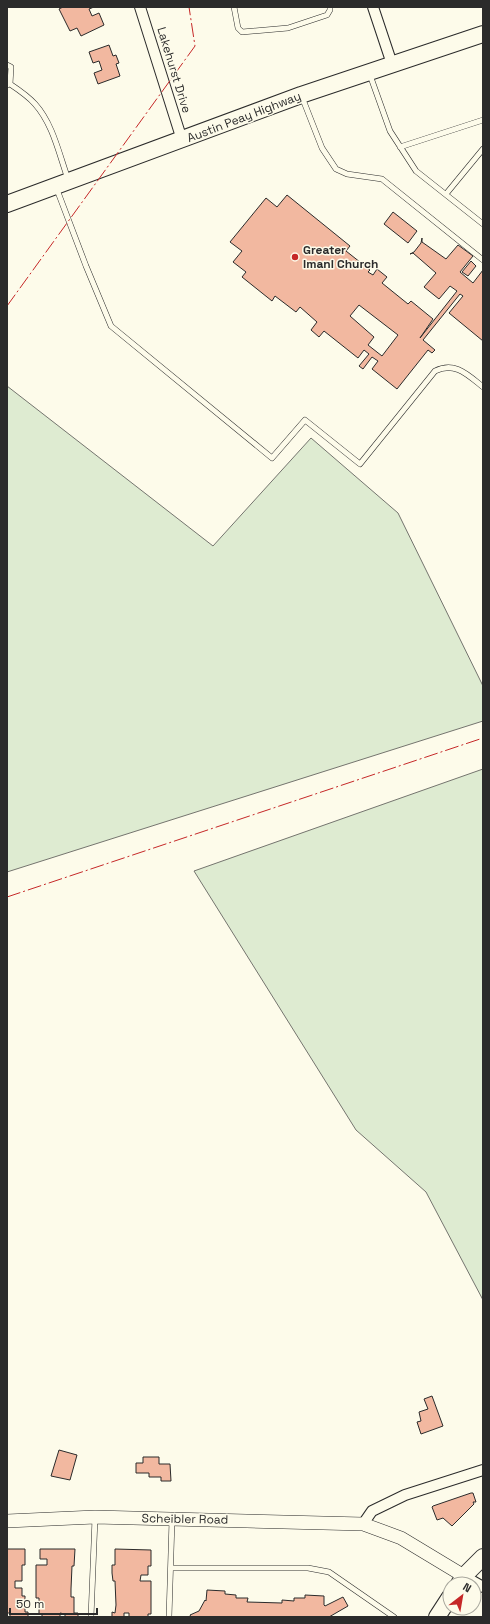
<svg xmlns="http://www.w3.org/2000/svg" width="490" height="1624" viewBox="0 0 490 1624" font-family="'Space Grotesk',sans-serif">
<rect width="100%" height="100%" fill="#fdfbea"/>
<!-- green -->
<path fill="#deebd1" stroke="#74746e" d="M7,386l206,160 98,-108 87,75 85,173v35l-476,151z
M483,769v531l-57,-108 -70,-62 -162,-259z"/>
<!-- building -->
<path fill="#f2b8a0" stroke="#2b2b2b" fill-rule="evenodd" d="M63,7h31l-5,2 3,7 7,-3 5,12 -23,11 -4,-8 -7,3 -11,-22z
M109,45l4,11 3,-1 3,8 -3,1 4,12 -22,8 -4,-11 8,-3 -3,-9 -6,2 -4,-11z
M287,195l63,51 -4,5 24,19 -2,2 5,3 4,-6 10,8 -5,6 26,21 3,-3 22,18 -13,19 37,-47 -7,-5 -11,13 -15,-12 12,-14 -23,-20 -3,1 4,-2 7,-9 1,-5v4l24,17 12,-14 15,11 -13,16 13,11 10,-13v71l-34,-28 14,-17 -3,-2 -37,46 12,10 -3,3 -4,-3 -31,39 -25,-20 6,-8 -6,-4 -9,12 -4,-3 10,-12 -5,-4 -6,8 -34,-27 -5,6 -8,-7 6,-8 -17,-15 -4,5 -21,-16 -3,5 -30,-24 4,-5 -13,-10 9,-11 -12,-9 36,-44 11,9zM359,305l39,30 -16,21 -14,-11 6,-8 -24,-21z
M393,212l24,19 -9,12 -24,-19z
M471,261l5,5 -8,10 -6,-4z
M432,1396l11,30 -22,8 -4,-12 4,-1 -2,-9 9,-3 -4,-10z
M59,1450l18,5 -7,25 -19,-4z
M143,1457h16v7h11l1,17h-10v-4h-12v-4h-13v-10h7z
M471,1493h2l3,9h-3l1,2 -22,22 -9,-8 -6,2 -5,-13 1,-1z
M7,1549h18v16h-3v16h-7v7h7v8h3v16h3v5h-18v-4h-3z
M40,1549h35l-1,17h-2l-1,23v8h3v16h4v4h-13v-3l-5,-1v4h-18v-3h-3v-16h-3v-33h11v-6h-7z
M115,1549l36,1v16h-3v9h-7l-1,6h11v33h-3v3h-19v-4h-5v4h-12v-5l3,1 1,-8 -1,-24h-2l-1,-8v-8h3z
M207,1590l18,1v3l11,1v3h12l-1,4 35,1v-3l12,1v-3h11v-3l19,1v9l1,1 18,-9 5,9 -19,11h-138l-1,-2 9,-4 6,-11 1,1z"/>
<g fill="none" stroke-linecap="round" stroke-linejoin="round">
<defs>
<path id="service" d="M234,7l4,21 4,4 46,-4 39,-13 3,-5v-3
M7,65l4,2 -1,17
M370,75l20,56 26,40 67,53
M7,85l3,-1c9,6 18,12 25,20 18,20 24,50 33,75
M302,97l20,51 14,21 11,5 35,5 101,81
M400,147l83,-27
M56,187l30,79 25,60 161,132 33,-38 55,44 75,-93c20,-10 33,4 48,16
M446,194l37,-45
M171,1568h137l21,4 65,45
M91,1617l4,-99
M169,1617l3,-97"/>
<path id="minor" d="M140,7l42,133
M373,7l19,57
M363,1524l9,-13 33,-16 78,-25
M464,1576l19,11"/>
<path id="tertiary" d="M7,1521l88,-4 268,7 38,14 63,38"/>
<path id="primary" d="M7,204l294,-109 182,-61
M459,1584l5,-8 19,-19
M437,1617l13,-20"/>
</defs>
<!-- service casing -->
<use href="#service" stroke="#2b2b2b" stroke-width="6"/>
<!-- minor casing -->
<use href="#minor" stroke="#2b2b2b" stroke-width="12"/>
<!-- tertiary casing -->
<use href="#tertiary" stroke="#2b2b2b" stroke-width="14"/>
<!-- primary casing -->
<use href="#primary" stroke="#2b2b2b" stroke-width="18"/>
<!-- service -->
<use href="#service" stroke="#fdfbea" stroke-width="5"/>
<!-- minor -->
<use href="#minor" stroke="#fdfbea" stroke-width="10"/>
<!-- tertiary -->
<use href="#tertiary" stroke="#fdfbea" stroke-width="13"/>
<!-- primary -->
<use href="#primary" stroke="#fdfbea" stroke-width="16"/>
<!-- power -->
<path stroke="#c62828" stroke-width="1" stroke-dasharray="14 3 2 3" stroke-linecap="butt" d="M7,306l188,-260 -6,-39
M7,897l476,-159"/>
</g>
<!-- markers -->
<circle fill="#c62828" stroke="#fdfbea" stroke-width="1.5" cx="295" cy="257" r="4"/>
<g text-anchor="middle" dominant-baseline="central" stroke-width="3" stroke-linejoin="round" paint-order="stroke">
<!-- street labels -->
<g font-size="12" fill="#2b2b2b" stroke="#fdfbea">
<text transform="translate(174 70) rotate(73)">Lakehurst Drive</text>
<text transform="translate(244 117) rotate(-21)">Austin Peay Highway</text>
<text transform="translate(185 1519) rotate(1)">Scheibler Road</text>
</g>
<!-- poi labels -->
<g font-size="12" font-weight="bold" fill="#2b2b2b" stroke="#fdfbea" text-anchor="start">
<text x="303" y="250">Greater<tspan x="303" dy="14">Imani Church</tspan></text>
</g>
</g>
<!-- border -->
<rect width="490" height="1624" fill="none" stroke="#2b2b2b" stroke-width="16"/>
<!-- north arrow -->
<g transform="translate(462 1596) rotate(31)"><circle r="19" fill="#fdfbea" stroke="#a9a89e"/>
<path d="M0-3L7 15L0 10L-7 15Z" fill="#c62828"/>
<text y="-6" font-size="11" font-weight="bold" text-anchor="middle" fill="#2b2b2b">N</text>
</g>
<!-- scale -->
<path d="M10 1608v6h87v-6" fill="none" stroke="#2b2b2b" stroke-width="2"/>
<text x="16" y="1608" font-size="12" fill="#2b2b2b" stroke="#fdfbea" stroke-width="3" paint-order="stroke">50 m</text>
</svg>
